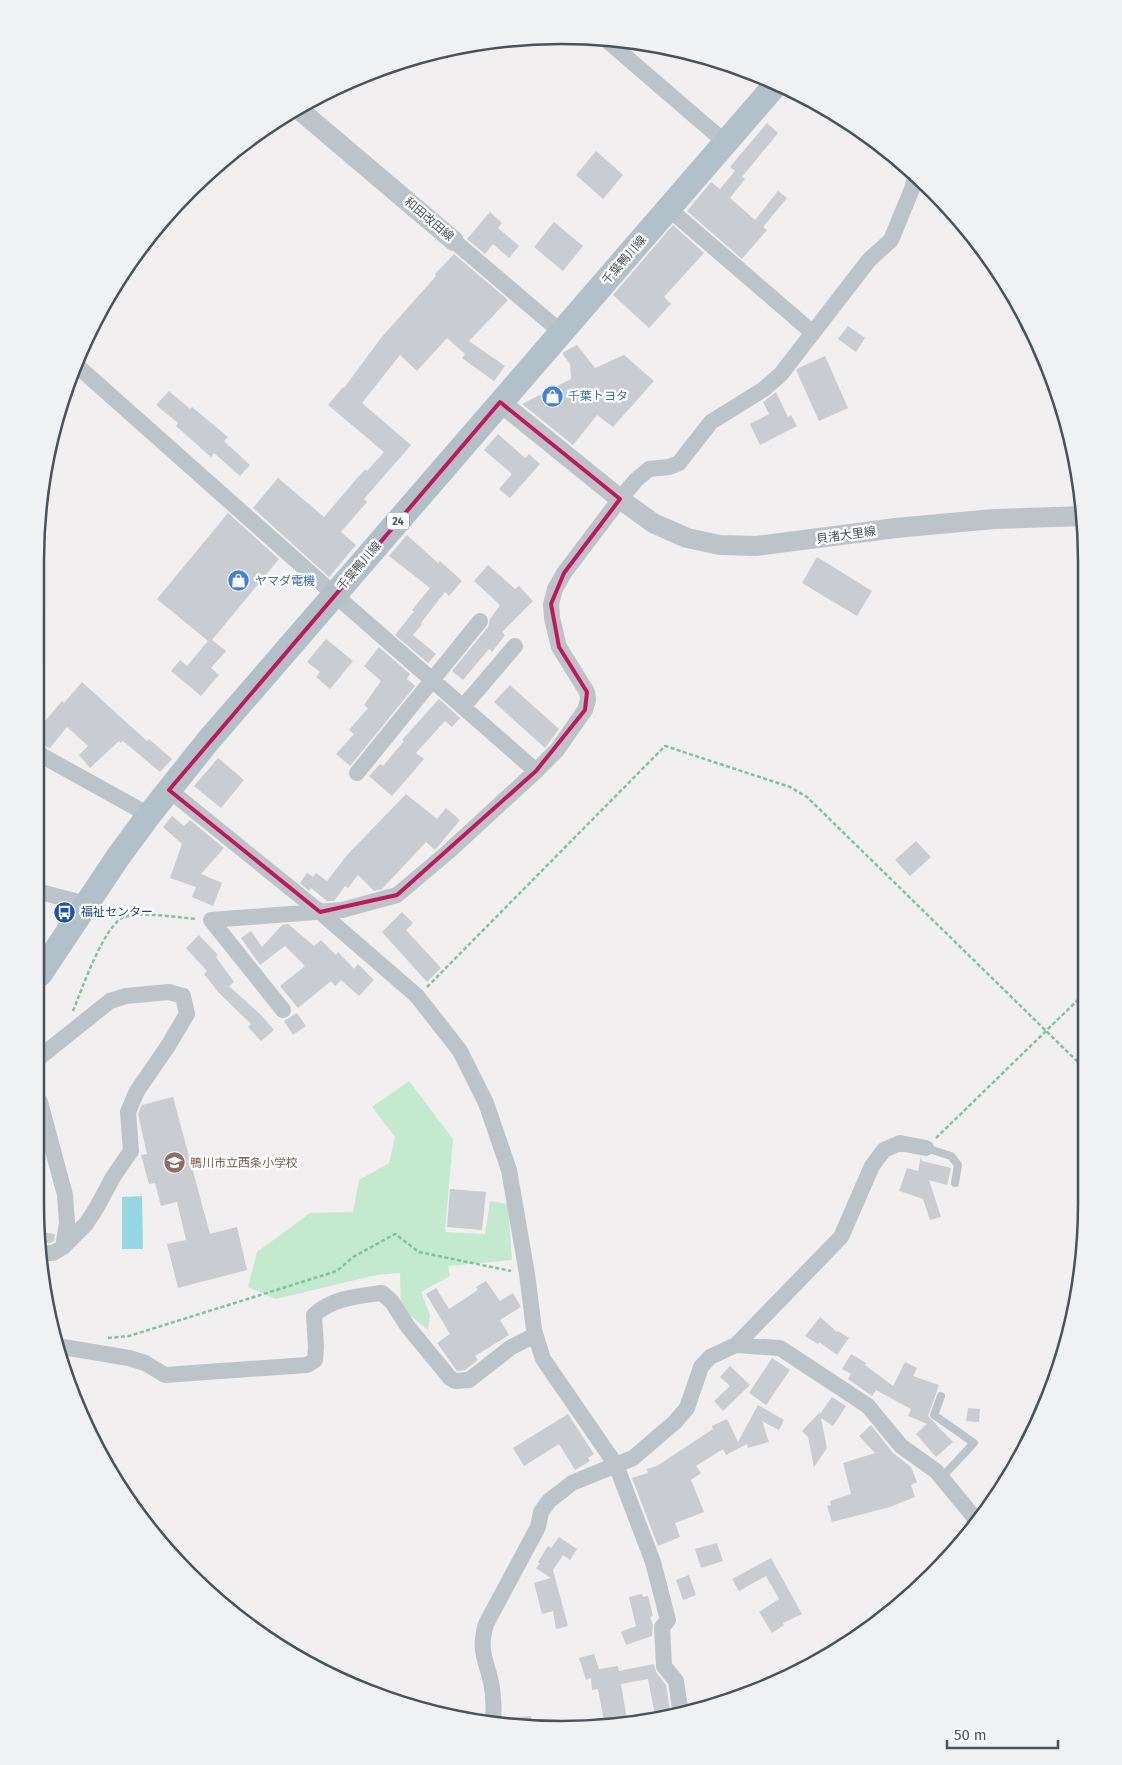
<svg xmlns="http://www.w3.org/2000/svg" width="1122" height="1765" viewBox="0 0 1122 1765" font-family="'Fira Sans','Noto Sans JP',sans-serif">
<rect width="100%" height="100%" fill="#f1efef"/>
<!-- green -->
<path fill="#c3e9ce" d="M409,1081l44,58 -8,93 40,2 5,-33 18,3 4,56 -64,6 2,10 -29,16 9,23 -2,15 -27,-22 -1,-35 -24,2 -100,24 -28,-12 9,-35 53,-39 43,-1 6,-32 30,-17 6,-26 -23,-30z"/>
<!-- water -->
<path fill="#95d8e1" d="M142,1196l1,53h-21v-52z"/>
<!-- building -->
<path fill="#c9ccd1" d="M767,123l11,10 -36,44 3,2 -15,19 25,22 23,-29 9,7 -24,29 4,3 -25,29 -55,-48 24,-29 9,7 15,-18 5,4 -10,-8z
M596,151l27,24 -20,24 -27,-24z
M490,212l12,11 -4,5 21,18 -10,12 -16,-14 -8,10 -18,-15z
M554,222l29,24 -20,25 -29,-24z
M673,225l31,28 -40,44 7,7 -22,24 -36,-33z
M454,254l54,46 -39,41 36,25 -11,15 -32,-23 3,-4 -18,-16 -30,33 -17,-16 -38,48 49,42 -47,54 3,3 -26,30 15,13 -27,32 -76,-69 25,-30 46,39 34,-40 8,-8 1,2 17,-19 -56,-47 15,-18 1,1 37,-50 55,-62 -1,-2z
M848,326l17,12 -9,14 -18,-13z
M577,345l18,23 29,-13 30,26 -41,46 -16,-12 -24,30 -51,-41 49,-25 -1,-15 -8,-11z
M825,356l23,52 -29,13 -23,-51 3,-2z
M169,391l21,18 2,-2 36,30 -4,4 26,24 -10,11 -26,-23 -3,4 -35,-31 2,-3 -22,-18z
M776,392l12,25 3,-2 6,11 -37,19 -10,-21 19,-10 -6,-12z
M498,434l27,24 4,-4 11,10 -30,34 -11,-9 13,-15 -28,-24z
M228,513l51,46 -67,81 14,11 -15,17 8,7 -18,21 -30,-25 9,-11 7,6 21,-25 -51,-42z
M407,535l31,28 2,-2 22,20 -13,15 -4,-4 -24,31 1,1 -9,11 23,19 -8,9 -33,-28 19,-24 -2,-1 18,-22 -41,-32z
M817,557l55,34 -15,25 -55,-33z
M488,565l27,24 4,-3 14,15 -31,31 3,3 -13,17 -3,-3 -26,31 -11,-9 36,-44 2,-8 10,-14 -26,-24z
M326,639l27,22 -23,28 -14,-12 4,-5 -13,-10z
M379,647l31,27 -3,5 8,7 -65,80 -14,-12 18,-20 -5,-4 19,-22 -4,-3 17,-24 -17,-15z
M82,682l65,59 2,-2 23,20 -12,13 -37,-31 -2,2 -2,-2 -29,27 -11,-13 9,-9 -21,-19 -17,21 -11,-4v-16l23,-27 2,2z
M510,685l49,44 -14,19 -51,-46z
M439,699l21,19 -8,9 -7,-6 -29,32 8,6 -32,37 -23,-20 11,-12 3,2 21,-25 -2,-1z
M218,758l26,22 -23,28 -27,-22z
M406,794l31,25 9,-11 14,12 -25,30 -9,-8 -44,47 -8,2 -16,-16 -10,13 -3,-2 -11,15h-7l-16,-13 -2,3 -9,-8 7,-10 6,4 3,-4 11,8 21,-27z
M172,816l12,10 6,-6 34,28 -23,26 21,9 -9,23 -21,-9 4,-10 -26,-9 12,-34 -19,-17z
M916,841l15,16 -21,19 -15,-16z
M402,912l11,11 -7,7 35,38 -14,14 -45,-50z
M288,924l26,22 7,-6 15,15 2,-3 16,17 4,-5 16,16 -15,16 -18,-16 -6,6 -4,-5 -33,27 -18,-22 25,-20 -20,-20 -25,19 -19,-27 10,-7 11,16 20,-22z
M199,935l19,20 -2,2 18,25 -5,4 32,29 13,15 -13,11 -13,-14 3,-3 -32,-31 -15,-19 3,-3 -21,-23z
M297,1013l9,13 -13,9 -9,-14z
M173,1097l37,137 27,-7 10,43 -69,18 -11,-44 19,-4 -9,-38 -16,4 -6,-23 -6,1 -8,-29 6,-1 -9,-40 4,-9z
M921,1157l1,4 29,7 -4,17 -18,-5 12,37 -11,3 -7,-21 -24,-8 8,-23 11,3z
M450,1189l36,3 -4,38 -35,-3z
M40,1232l15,2 -1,7 -4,2h-10z
M486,1281l14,20 13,-8 8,14 -21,13 9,15 -34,21 3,4 -13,10 -8,1 -20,-28 13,-9 -24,-40 10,-6 13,21 29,-19 -2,-3z
M820,1317l17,15 1,-1 11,7 -12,17 -18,-13 -1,2 -13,-8z
M851,1354l15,9 -1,2 28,21 12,-24 12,6 -4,8 26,9 -11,31 25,26 -17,15 -20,-23 11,-10 -19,-8 3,-7 -35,-19 -4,6 -24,-17 3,-5 -9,-5z
M772,1358l18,12 -24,35 -17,-12z
M730,1366l20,19 -27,26 -9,-10 16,-15 -10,-9z
M832,1397l14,9 -13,20 -12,-8 6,30 -13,19 -6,-30 -6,-6 18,-19v2z
M758,1405l26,15 -5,10 -17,-9 7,21 -21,6 -1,-4 -21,11 -3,-6 -27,17 5,7 -10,7 13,32 -29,11 5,14 -22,9 -26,-68 16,-5 -1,-4 10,-3 56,-37 -1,-3 15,-7 11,23z
M968,1408l12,1 -1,13 -13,-1z
M568,1414l26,40 -6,4 2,3 -15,9 -16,-26 -35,22 -11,-18z
M871,1425l22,28 18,14 6,15 -6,3 4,12 -25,10 -58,15 -5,-16 4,-1 -1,-4 21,-7 -8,-31 32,-10 -16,-17z
M559,1537l18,12 -7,11 -7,-5 -10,15 15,56 -12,3 -3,-18 -11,3 -8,-31 17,-5 -15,-10 4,-5 -2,-1 10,-16 3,2z
M717,1543l6,18 -22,7 -6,-19z
M771,1558l31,56 -19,9 1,2 -12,8 -13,-21 20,-13 -13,-23 -27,15 -7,-12z
M689,1575l7,20 -13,5 -7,-20z
M642,1594l1,3 5,-1 5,20 -3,1 3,8 -1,11 -26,9 -5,-13 15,-6 -7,-29z
M594,1654l5,15 19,-3 1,5 35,-7 2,8 10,13 5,32 -15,3 -8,-41 -27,5 7,42h-23l-7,-37 -6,1 -1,-12 -5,2 -7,-22z
M531,1716l1,13 -28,-5v-5z"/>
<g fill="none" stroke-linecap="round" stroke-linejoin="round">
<!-- path -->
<path stroke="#7fc39c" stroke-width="2.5" stroke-dasharray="4 2.5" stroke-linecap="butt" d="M427,987l238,-241 125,41 17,10 276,270
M40,998l3,-5
M73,1011c9,-22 31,-86 51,-94 14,-6 57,1 73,2
M936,1138l148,-144
M108,1338l21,-2 208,-65 16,-14 42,-23 24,18 92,19"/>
<!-- service -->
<path stroke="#bcc4ca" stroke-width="8" d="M926,1148l25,8 7,9 -3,18
M941,1396l-7,19 40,28 -33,35"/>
<!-- minor -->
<path stroke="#bcc4ca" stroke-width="16" d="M603,37l123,106
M668,208l145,125
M454,241l107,91
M74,363l261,232 201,176
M463,707l52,-61
M39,754l110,61
M357,773l123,-152
M169,790l151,122 97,84 43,55 26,52 23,67 18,104 7,56 9,29 73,106 37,97 15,58 -6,7 2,39 12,15 5,34
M40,892l47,12
M211,920l131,-10 55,-15 51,-43 88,-81 21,-21 28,-40 3,-10 -1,-8 -28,-45 -7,-29 -1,-14 4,-15 9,-16 56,-74 16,-19 13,-11 20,-2 10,-4 32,-41 53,-33 17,-15 88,-114 22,-20 21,-51 3,-12
M211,920l72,90
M40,1057l70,-56 16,-5 43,-4 14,4 4,18 -19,32 -31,45 -9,21 3,39 -18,26 -16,30 -11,17 -23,23 -10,6h-13
M40,1102l25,93 2,28 -4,24
M736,1345l44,3 88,58 33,40 35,25 43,52
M57,1346l72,12 16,5 20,12 142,-10 8,-5 1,-13 -2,-32c18,-17 44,-19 68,-22l10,9 16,25 42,51 5,3 14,-1 41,-32 25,-13
M493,1722c1,-15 1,-29 -3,-44 -6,-23 -11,-29 -4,-54l52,-97 3,-15 8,-11 23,-18 61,-25 42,-36 12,-14 14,-41 9,-10 26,-12 105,-108 31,-71 12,-16 16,-7 26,5"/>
<!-- tertiary -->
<path stroke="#bcc4ca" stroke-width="20" d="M296,107l158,134
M500,402l120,97 33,24 34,15 33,7 36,1 140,-18 98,-9 90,-3"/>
<!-- primary -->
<path stroke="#b2c0ca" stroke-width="25" d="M40,974l78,-117 31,-42 59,-74 569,-658"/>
</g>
<!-- marked area -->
<path fill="none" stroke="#c2185b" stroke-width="4" stroke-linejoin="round" d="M500,402l120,97 -56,74 -13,31 8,43 28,45 -2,18 -49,61 -139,124 -77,17 -151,-122z"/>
<!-- icons -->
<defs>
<symbol id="shop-disc" viewBox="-11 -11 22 22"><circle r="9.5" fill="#3f7fe0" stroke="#fff"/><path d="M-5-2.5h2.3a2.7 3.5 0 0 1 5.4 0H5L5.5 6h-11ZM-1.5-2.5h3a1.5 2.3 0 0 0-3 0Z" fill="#fff"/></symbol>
<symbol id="bus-disc" viewBox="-11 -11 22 22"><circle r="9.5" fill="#1a4fb4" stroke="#fff"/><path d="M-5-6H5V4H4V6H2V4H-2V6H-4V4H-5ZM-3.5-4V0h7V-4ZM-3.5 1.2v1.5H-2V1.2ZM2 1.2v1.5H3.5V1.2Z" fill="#fff"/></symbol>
<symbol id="school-disc" viewBox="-11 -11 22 22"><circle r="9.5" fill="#8d6e63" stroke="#fff"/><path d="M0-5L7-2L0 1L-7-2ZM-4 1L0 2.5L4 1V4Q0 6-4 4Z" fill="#fff"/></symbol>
</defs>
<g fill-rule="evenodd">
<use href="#shop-disc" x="540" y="384" width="25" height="25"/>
<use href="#shop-disc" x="226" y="568" width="25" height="25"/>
<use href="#bus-disc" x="52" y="900" width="25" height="25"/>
<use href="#school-disc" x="162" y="1150" width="25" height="25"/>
</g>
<g text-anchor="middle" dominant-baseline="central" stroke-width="4.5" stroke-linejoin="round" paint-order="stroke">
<!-- shield labels -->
<rect fill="#fff" stroke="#80878c" stroke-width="1" x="387" y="512.5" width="22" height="17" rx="4"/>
<g font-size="11" font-weight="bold" fill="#49535a">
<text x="398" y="521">24</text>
</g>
<!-- street labels -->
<g font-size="12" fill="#49535a" stroke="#fff">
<text transform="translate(429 219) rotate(40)">和田改田線</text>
<text transform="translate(624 260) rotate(-49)">千葉鴨川線</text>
<text transform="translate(846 535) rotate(-8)">貝渚大里線</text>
<text transform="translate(359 566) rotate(-49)">千葉鴨川線</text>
</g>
<!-- shop labels -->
<g font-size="12" fill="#366cbe" stroke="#fff" text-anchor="start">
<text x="568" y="396">千葉トヨタ</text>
<text x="255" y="581">ヤマダ電機</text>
</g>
<!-- transit labels -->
<g font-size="12" fill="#164399" stroke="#fff" text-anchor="start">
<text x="81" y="912">福祉センター</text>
</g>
<!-- education labels -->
<g font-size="12" fill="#785e54" stroke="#fff" text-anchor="start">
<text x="190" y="1163">鴨川市立西条小学校</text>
</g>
</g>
<!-- crop -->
<path d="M0 0H1122V1765H0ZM561 44H561A517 517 0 0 1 1078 561V1204A517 517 0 0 1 561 1721H561A517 517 0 0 1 44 1204V561A517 517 0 0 1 561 44Z" fill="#f0f1f2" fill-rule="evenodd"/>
<path fill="none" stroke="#49535a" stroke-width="2.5" d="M561 44H561A517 517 0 0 1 1078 561V1204A517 517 0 0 1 561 1721H561A517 517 0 0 1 44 1204V561A517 517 0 0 1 561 44Z"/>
<!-- scale -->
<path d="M947 1740v8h111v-8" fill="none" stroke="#49535a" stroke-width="2.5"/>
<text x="954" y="1740" font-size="15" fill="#49535a" stroke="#ffffff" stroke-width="4" paint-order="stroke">50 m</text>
</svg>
